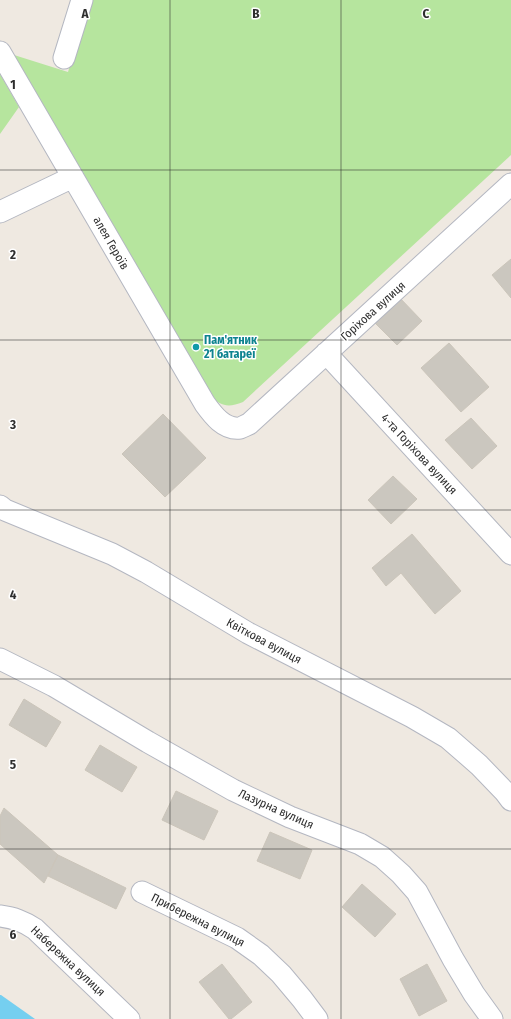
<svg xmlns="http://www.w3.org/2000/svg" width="511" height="1019" viewBox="0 0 511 1019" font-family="'Fira Sans Condensed',sans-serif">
<rect width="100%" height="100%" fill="#efe9e1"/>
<!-- green -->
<path fill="#b6e59e" d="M90,0h421v155l-268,247c-15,6 -22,4 -33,-6l-196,-341 54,17z
M0,74l19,33 -19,27z"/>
<!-- water -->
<path fill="#75cff0" d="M0,995h1l34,24h-35z"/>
<!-- building -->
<path fill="#cbc7bf" stroke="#cbc5ba" d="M511,259v39l-19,-23z
M398,296l24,25 -25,24 -25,-25z
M449,343l40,44 -28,25 -40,-44z
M163,414l43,44 -41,39 -43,-43z
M471,418l26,28 -25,23 -27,-29z
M393,476l24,23 -26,25 -23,-24z
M412,534l49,57 -26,23 -34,-41 -15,13 -14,-18z
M24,699l37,23 -15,25 -37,-22z
M100,745l37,22 -15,25 -37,-22z
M176,791l42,20 -14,29 -42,-20z
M4,808l54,47 -14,28 -44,-39v-28z
M270,832l42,18 -12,29 -43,-18z
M58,855l68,33 -10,21 -68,-33z
M362,884l34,30 -21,23 -33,-30z
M222,964l30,38 -21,17h-2l-30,-37z
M427,964l20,37 -28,15 -19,-37z"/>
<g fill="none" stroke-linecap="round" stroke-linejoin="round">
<defs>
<path id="minor" d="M0,52l205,352c8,11 19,26 35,24 3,-1 6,-3 9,-4l262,-240
M64,58l18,-58
M0,212l73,-35
M326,353l185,201
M0,506l5,4 107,44 34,18 102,61 164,84 36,21 31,27 26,27 6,8
M0,659l54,27 94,56 85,48 57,27 70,27 22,13 19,17 16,18 36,67 21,35 18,25
M142,892l95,46 24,17 20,19 21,25 15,20
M0,916c14,2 23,5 35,13l94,90"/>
</defs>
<!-- minor casing -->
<use href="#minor" stroke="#b4b7c1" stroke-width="23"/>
<!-- minor -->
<use href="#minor" stroke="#fff" stroke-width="21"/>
</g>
<!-- grid -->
<path fill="none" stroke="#2e2e2e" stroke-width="1" stroke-opacity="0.55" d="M170,0v1019M341,0v1019M0,170h511M0,340h511M0,510h511M0,679h511M0,849h511"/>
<!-- markers -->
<circle fill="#0f9aa8" stroke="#fff" stroke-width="1.5" cx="196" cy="347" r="4"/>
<g text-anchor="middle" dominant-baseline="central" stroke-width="3" stroke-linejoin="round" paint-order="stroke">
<!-- street labels -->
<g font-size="12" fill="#2e2e2e" stroke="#fff">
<text transform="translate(111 243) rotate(60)">алея Героїв</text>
<text transform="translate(373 311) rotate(-42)">Горіхова вулиця</text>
<text transform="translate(419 454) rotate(47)">4-та Горіхова вулиця</text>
<text transform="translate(264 641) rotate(28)">Квіткова вулиця</text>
<text transform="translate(276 809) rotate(24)">Лазурна вулиця</text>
<text transform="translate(198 920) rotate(27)">Прибережна вулиця</text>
<text transform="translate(68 961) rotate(43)">Набережна вулиця</text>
</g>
<!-- culture labels -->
<g font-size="12" font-weight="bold" fill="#0d838f" stroke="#fff" text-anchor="start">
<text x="204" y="340">Пам'ятник<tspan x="204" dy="14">21 батареї</tspan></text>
</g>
</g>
<g font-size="13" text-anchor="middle" font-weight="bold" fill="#2e2e2e" stroke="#fff" stroke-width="3" stroke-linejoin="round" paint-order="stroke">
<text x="85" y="18">A</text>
<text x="256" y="18">B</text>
<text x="426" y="18">C</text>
<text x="13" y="89">1</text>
<text x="13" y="259">2</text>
<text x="13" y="429">3</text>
<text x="13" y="599">4</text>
<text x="13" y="769">5</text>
<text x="13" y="939">6</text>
</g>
</svg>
